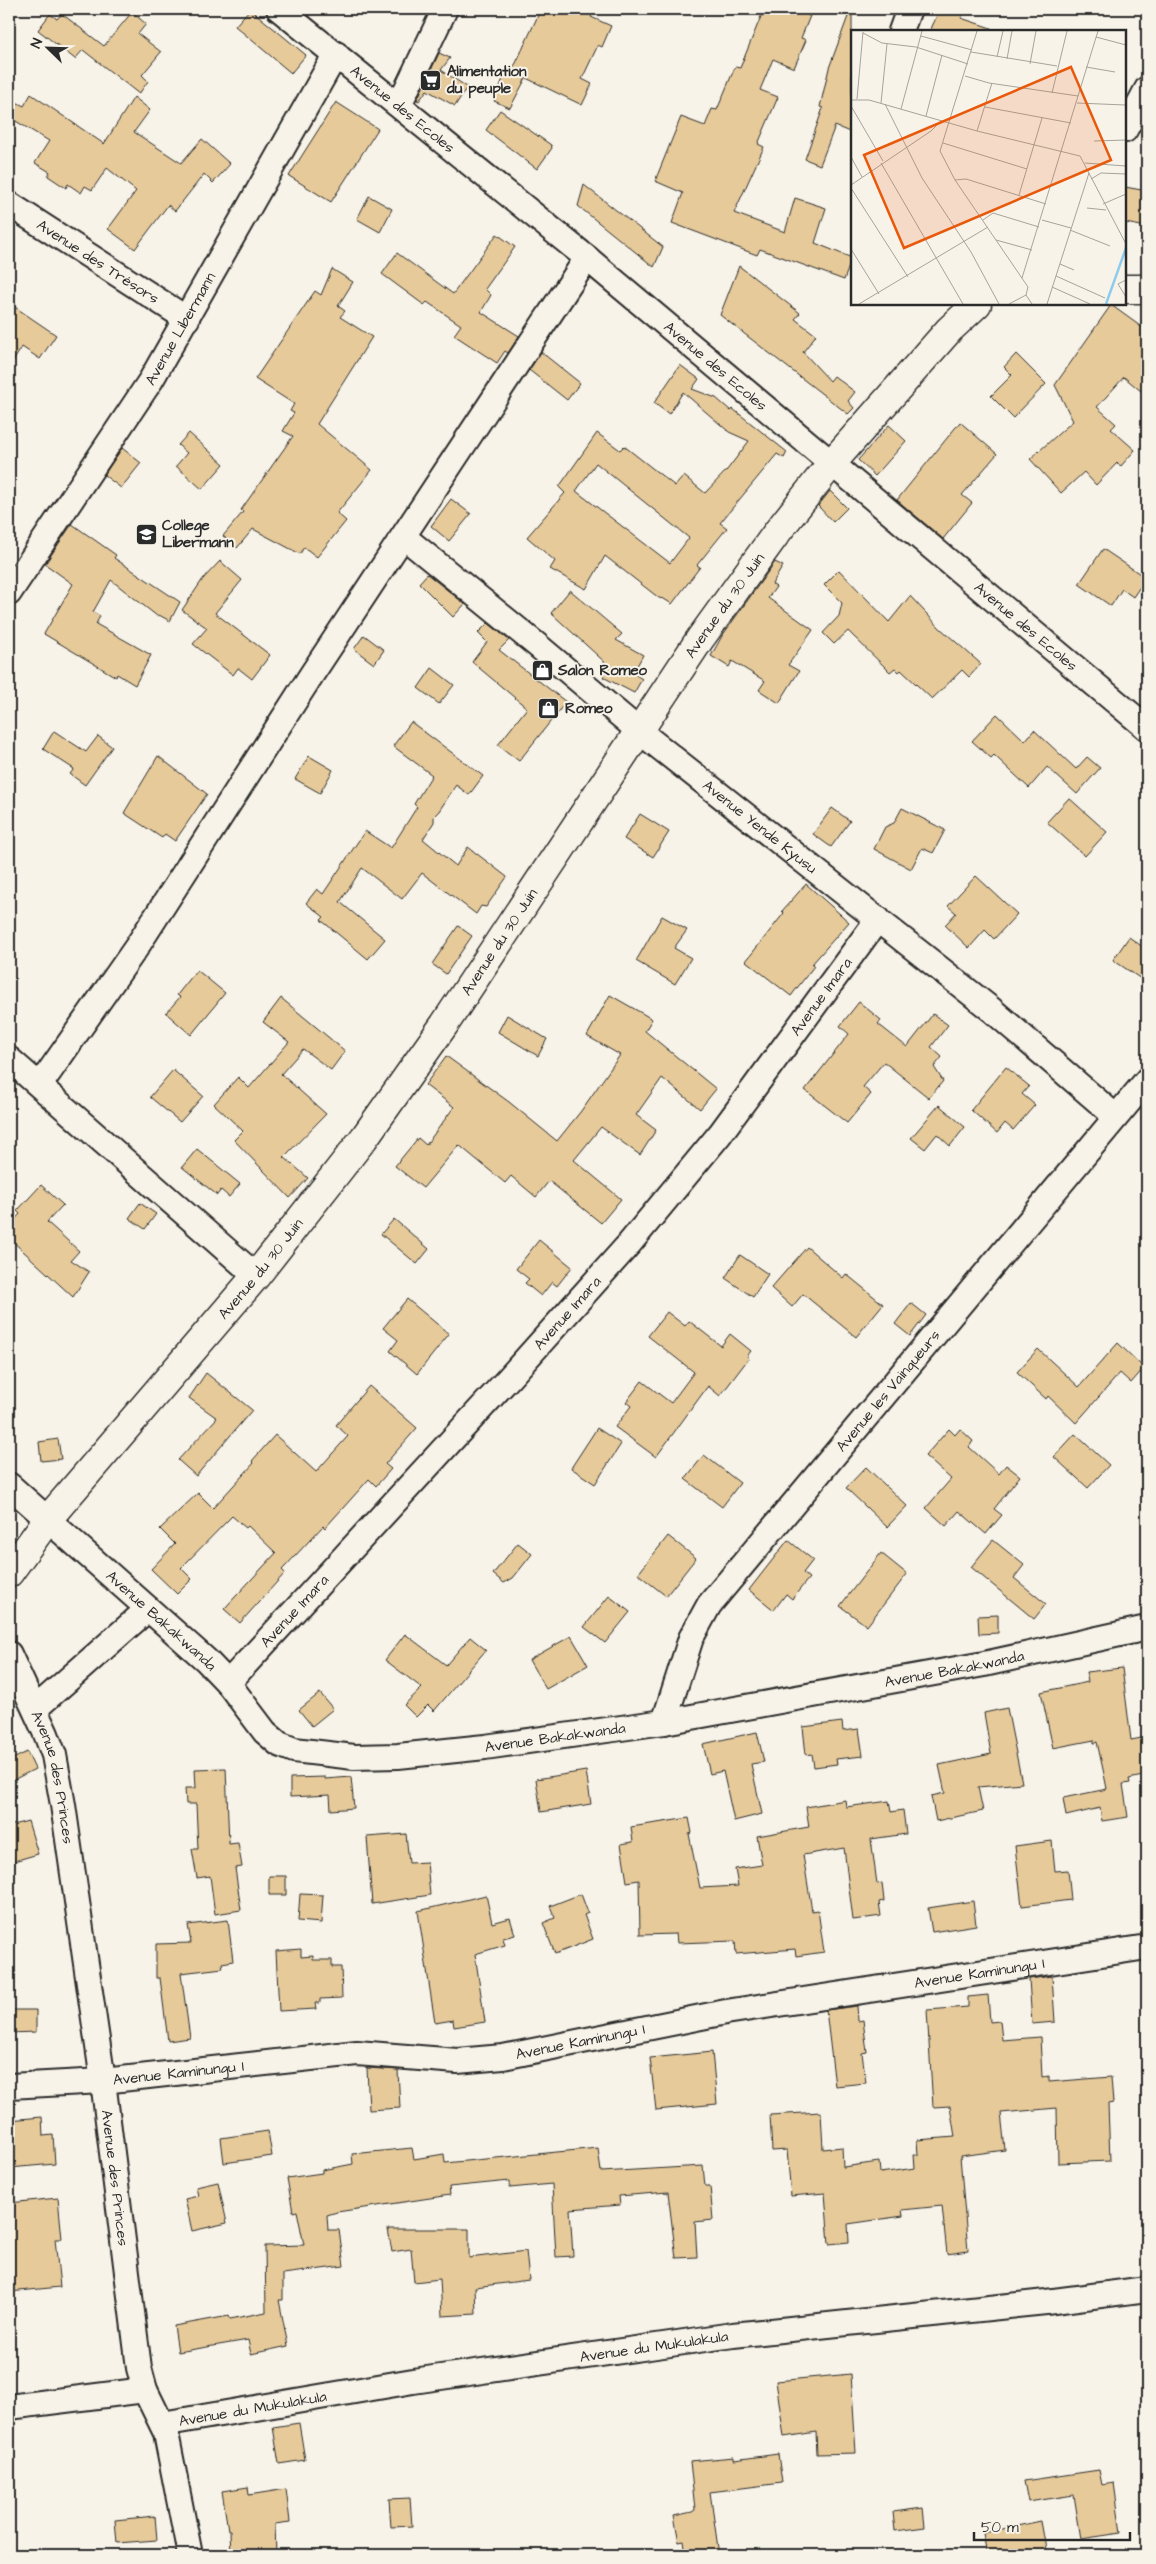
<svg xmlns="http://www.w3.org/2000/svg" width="1156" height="2564" viewBox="0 0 1156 2564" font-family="'Architects Daughter',sans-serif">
<rect width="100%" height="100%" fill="#f7f3e8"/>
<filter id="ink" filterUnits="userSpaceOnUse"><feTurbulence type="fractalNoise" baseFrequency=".02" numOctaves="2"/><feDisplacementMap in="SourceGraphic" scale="10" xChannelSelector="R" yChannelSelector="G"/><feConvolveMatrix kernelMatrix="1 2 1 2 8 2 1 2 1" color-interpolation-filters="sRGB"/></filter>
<g filter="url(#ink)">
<!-- building -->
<path fill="#e7ca9a" stroke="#2b2b2b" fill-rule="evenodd" d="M250,9l56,46 -15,18 -56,-47z
M541,9h54l-4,8 20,9 -9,21 -4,-2 -16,34 10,5 -10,21 -56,-27 -16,30 -16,-7 11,-27 3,1 8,-12z
M764,9h29l17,7 -9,22 5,2 -12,28 -21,-9 -13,31 18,7 -20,47 6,3 -30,66 51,19 10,-34 31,10 -11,35 37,15 -8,22 -84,-31 -3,6 -85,-32 11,-30 -28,-12 26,-64 24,9 7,-17 5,1 18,-43 5,1z
M940,9h25l-4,9 30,10 -1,3h-60z
M850,11h2v122l-17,-7 -15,39 -15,-6 18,-51 -3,-1 9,-39z
M132,12l14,12 -8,10 23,18 -19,23 6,6 -9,13 -56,-44 -8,9 -37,-29 12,-16 7,5 5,-5 42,32z
M439,53l11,5 -9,12 26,17 -12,19 -28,-16 -8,11 -2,-1z
M31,94l73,50 30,-47 16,13 -16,22 47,31 21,-24 28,25 -17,19 -9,-9 -29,37 -7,-6 -33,44 -27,-20 28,-38 -29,-23 -15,22 -7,-4 -4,7 -13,-9 -2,4 -18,-12 2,-4 -15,-9 14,-22 -40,-24 7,-15 8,4z
M336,102l42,27 -47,73 -42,-26z
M500,110l51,35 1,3 -15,21 -51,-39z
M584,185l79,62 -9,20 -76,-61z
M1125,187l22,4v36l-22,-4z
M369,196l23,13 -12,23 -23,-13z
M497,234l18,13 -30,42 6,6 -10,17 38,24 -11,17 -3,-2 -8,12 -43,-28 7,-10 -34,-23 -3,3 -42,-31 15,-21 56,41z
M739,266l61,47 -5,6 21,16 -13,17 27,29 4,-5 21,16 -7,9 6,7 -6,6 -128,-99z
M332,269l21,13 -15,24 7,5 -5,6 32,20 -55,87 55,46 -35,43 9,8 -29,36 -13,-10 -4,7 -47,-25 -16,19 -14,-12 20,-24 -2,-2 52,-74 -10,-5 11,-18 -4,-2 4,-7 -39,-25 60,-88 6,4z
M9,303l47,32 -16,24 -18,-12 -13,21z
M1111,305l36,26v65l-23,-19 -27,30 19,17 -5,5 24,21 -14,16 -4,-3 -21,22 -12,-13 -23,21 -31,-34 43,-38 -18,-36z
M541,352l39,31 -13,17 -38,-30z
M1016,354l30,30 -33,34 -22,-22 21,-21 -8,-8z
M680,365l19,14 -7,10 24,9 15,13 2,-2 54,43 -3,6 -7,-4 -57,69 7,5 -30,37 3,2 -28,37 -8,-5 -5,-1 -54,-42 -19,33 -36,-20 5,-8 -28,-24 38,-44 -6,-6 38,-54 23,17 4,-4 51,40 9,-10 21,17 22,-23 22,-29 -20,-9 -46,-40 -14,22 -15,-11zM596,463l93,75 -19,25 -94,-72z
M960,422l37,32 -35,41 10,8 -29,36 -46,-39z
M889,425l17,16 -31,35 -17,-16z
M189,433l35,31 -22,25 -26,-23 11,-13 -9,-8z
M122,448l19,15 -20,25 -17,-13z
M830,491l17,17 -14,14 -15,-16z
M451,499l20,15 -22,27 -18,-15z
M72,524l44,31 -2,3 66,44 -10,19 -11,-6 -2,1 -46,-36 -18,32 7,4 -4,8 55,31 -16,30 -18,-11 -1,3 -72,-43 29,-50 -28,-20z
M1103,549l43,29 -13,19 -11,-8 -11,17 -32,-22z
M220,561l22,19 -27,33 55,42 -18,24 -14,-11 -5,7 -40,-31 14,-16 -25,-18 21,-31z
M775,562l8,4 -11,18 4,3 -8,11 45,32 -25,35 11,6 -20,32 -20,-13 6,-9 -33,-20 -3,6 -18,-11 11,-20z
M839,570l50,52 21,-26 30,32 41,36 -12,13 -7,-7 -30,29 -31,-29 -2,2 -4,-4 -5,4 -42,-41 -14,13 -11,-11 16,-17 3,-13 -18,-18z
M427,574l38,30 -12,13 -34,-34z
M570,590l52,44 -6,6 27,15 -10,18 9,6 -8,14 -31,-16 6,-11 -58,-53z
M488,623l21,17 -10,10 67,52 -47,59 -21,-16 29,-37 -55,-46 15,-20 -9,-9z
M364,635l20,15 -10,14 -20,-15z
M432,668l22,17 -15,19 -21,-16z
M997,714l28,27 9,-11 42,39 11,-12 13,11 -23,26 -30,-27 -18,21 -35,-33 -3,3 -19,-17z
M411,722l72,54 -14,19 -13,-10 -17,26 -5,5v6l-11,17 33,27 12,-19 39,30 -21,30 -5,-1 -5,8 -54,-41 -20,26 -40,-31 -22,34 45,37 -17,20 -47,-39 3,-3 -18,-14 11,-14 6,5 42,-63 26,17 26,-41 -3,-3 18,-29 -39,-29z
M54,731l32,21 12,-16 14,11 -27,38 -15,-11 4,-5 -31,-20z
M158,756l49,38 -32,47 -10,-7 -3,4 -38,-25z
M309,756l24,14 -13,23 -25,-14z
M1069,798l38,34 -22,24 -38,-34z
M832,808l18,13 -19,26 -18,-13z
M902,808l43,22 -12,23 -11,-5 -11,21 -37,-20 11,-22 9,-4z
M640,814l29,18 -16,25 -29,-18z
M976,876l41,38 -23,25 -9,-9 -16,18 -24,-23 11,-12 -8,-7z
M806,884l43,38 -37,42 2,2 -23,30 -45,-35 38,-48 -2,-2z
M662,916l25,14 -13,18 17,10 -16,26 -39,-23z
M458,926l14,10 -26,38 -14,-10z
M1129,937l18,13v33l-34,-23z
M197,970l28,23 -34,42 -25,-22 14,-16 -3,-2z
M610,995l42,24 -7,12 71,58 -16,20 -38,-31 -26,37 20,15 -16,25 -39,-28 -27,33 47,39 -20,24 -52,-42 -13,16 -25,-21 -6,7 -46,-38 -36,43 -28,-22 23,-28 8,7 28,-38 -29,-22 21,-29 63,46 48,39 24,-30 39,-56 -33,-19z
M281,998l64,53 -14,19 -28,-21 -22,25 45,40 -42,43 24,21 -18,20 -56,-58 9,-9 -29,-27 24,-27 11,11 40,-46 -26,-20z
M859,1002l22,18 -3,4 29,23 26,-33 15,11 -17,22 11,10 -8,10 9,14 -14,17 -45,-36 -21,25 8,7 -24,29 -42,-33 44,-56 -9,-8z
M507,1015l40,24 -9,17 -40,-24z
M1006,1067l23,19 -7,8 13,11 -22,25 -8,-7 -8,10 -26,-23z
M173,1070l30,26 -23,26 -30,-25z
M939,1105l26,22 -15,19 -13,-12 -12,15 -14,-11z
M197,1149l43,35 -11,13 -8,-7 -4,5 -35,-28z
M41,1185l22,20 -16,17 32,29 -8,9 18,12 -16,25 -64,-59v-12l11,-12 -3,-3z
M140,1203l16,11 -11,15 -16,-11z
M394,1219l35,30 -12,15 -36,-30z
M539,1240l33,27 -15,19 -5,-4 -11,14 -16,-13 4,-4 -13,-10z
M807,1247l36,31 3,-4 37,30 -27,33 -53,-43 -11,13 -21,-19z
M740,1255l28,19 -15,23 -28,-19z
M407,1299l42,35 -32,40 -27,-23 8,-11 -15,-12z
M911,1303l15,12 -16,21 -15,-12z
M667,1312l18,14 4,-5 32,25 9,-12 21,17 -4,5 2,2 -29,38 -12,-10 -52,71 -41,-30 16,-21 -5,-4 16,-21 29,22 23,-31 -46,-36z
M1118,1343l26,25 -13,15 -11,-10 -44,50 -28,-27 -2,3 -29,-27 21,-23 41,38z
M206,1373l46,37 -56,66 -18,-16 39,-42 -28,-20z
M369,1386l48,42 -32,36 6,5 -15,17 -7,-7 -44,49 -2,-2 -41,44 3,3 -45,50 -16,-14 52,-56 -28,-27 -2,2 -14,-12 -51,52 11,11 -15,15 -26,-25 24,-25 -15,-15 38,-36 15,15 41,-45 -2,-2 23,-26 41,37 32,-36 -12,-11z
M597,1428l24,16 -26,40 -24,-16z
M949,1429l6,6 5,-6 13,12 -4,6 30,27 7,-9 14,11 -26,33 8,6 -16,19 -27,-23 -13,15 -20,-18 25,-29 -26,-23z
M1075,1434l34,31 -21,23 -34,-31z
M58,1439l3,20 -20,2 -2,-19z
M704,1455l36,28 -18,24 -37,-28z
M866,1467l41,39 -20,21 -41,-39z
M668,1536l28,22 -30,38 -28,-22z
M788,1540l25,20 -10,13 6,5 -17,21 -6,-5 -12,16 -25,-20z
M993,1540l31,25 -10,13 32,26 -12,15 -63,-52z
M518,1543l14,11 -19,24 -9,5 -11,-9z
M881,1553l26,21 -40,52 -27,-20z
M609,1596l21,16 -25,31 -21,-16z
M998,1615v18l-19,1 -1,-18z
M405,1634l41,31 24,-28 16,13 -52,61 -6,-6 -12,12 -12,-12 18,-17 -37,-28z
M571,1636l17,29 -42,24 -17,-29z
M1122,1668l9,72 16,-3v38l-18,4 1,4 -7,1 5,33 -26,4 -2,-13 -34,8 -3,-18 44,-9 -3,-15 -7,-32 -3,1v-3l-41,8 -12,-56 47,-10 -2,-10z
M320,1693l13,16 -21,17 -13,-16z
M1007,1708l15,75 -44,4 5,24 -47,10 -5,-25 14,-3 -6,-28 52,-11 -7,-41z
M842,1722l1,9 16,-2 4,27 -27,3 1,5 -23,3 -2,-13 -6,1 -3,-28z
M757,1732l7,30 -13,2 11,50 -28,7 -11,-50 -13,3 -7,-30z
M27,1752l8,17 -26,13v-21z
M226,1768l3,76 9,-1 4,24 -7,1 6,42 -26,4 -5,-38 -13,2 -5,-29h6l-2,-45h-10l-1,-16h11l-1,-19z
M586,1771l5,33 -50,8 -5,-33z
M325,1777v2l26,-2 3,31 -23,2 -1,-15 -40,2v-19z
M845,1800l1,7 43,-6 2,11 12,-2 3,24 -35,5 6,45 5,-1 2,18 -5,1 2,14 -28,4 -9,-72 -41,7 9,56 6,-1 6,42 -28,4 -1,-7 -59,5 -1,-13 -58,2 -1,-9 -36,1 -1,-55 -12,2 -6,-38 12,-2 -2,-15 58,-9 3,15 -3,1 11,54 38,-2 -3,-17 27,-4 -5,-29 52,-9 -3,-20z
M28,1821l10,33 -24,7 -5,-20v-15z
M406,1834l3,29 18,-1 3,33 -58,9 -5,-67z
M1052,1841l3,30 13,-1 3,30 -49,6 -7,-60z
M269,1876h17v19h-17z
M300,1894l23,1 -2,28 -23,-2z
M581,1894l7,19 -4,2 9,24 -38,15 -12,-31 12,-5 -5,-12z
M486,1895l6,28 18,-5 5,17 -12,3 2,7 -30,9 10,68 -31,5 -1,-7 -18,3 -17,-112z
M973,1901l3,24 -44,7 -4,-24z
M228,1920l5,41 -11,2 1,5 -42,5 9,65 -22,3 -8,-63h-4v-34l35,-1 -3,-18z
M301,1949v8l12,-1v4h19v7h9l1,31 -22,1v4h-5l1,6 -37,2 -3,-60z
M1052,1976l3,46 -23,2 -3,-45z
M988,1995l2,27 10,-1 2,19 38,-3 2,40 7,-1v6l62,-5 2,26 -5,1 2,57 -52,2 -1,-55 -56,5 4,37 -45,6 8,95 -21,3 -5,-48 -40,4 1,6 -55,8 1,18 -20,2 -4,-51 -34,3 -4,-46 -15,1 -2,-36 51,-3 2,37 19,-2 1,20 36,-5 1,11 35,-5 -1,-13h4l-1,-15 38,-3 -5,-31 -17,1 -6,-97 41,-3v-10z
M857,2006l1,15 5,-1 4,32 -5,1 4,30 -31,3 -9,-76z
M9,2010h27v22l-27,1z
M712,2052l5,52 -61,6 -6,-52z
M367,2068l31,2 2,38 -31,2z
M42,2117l1,19 10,-1 2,29 -46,4v-48z
M268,2131l4,25 -48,7 -3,-25z
M412,2148l2,11 30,-5 1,9 153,-15 3,24 102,-6 2,20h5l3,34 -18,2 2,35 -21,1 -8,-66 -49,4 1,9 -50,4 3,47 -17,1 -4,-73 -42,4v-7l-61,6 1,8 -113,17 -10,3 1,15h11l5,36 -61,8v26h-4l9,46 -37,8 -3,-14 -70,12 -4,-26 55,-10 1,3 36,-7 -1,-66 39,-1 -7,-34 -4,1 -6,-34 35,-5v-3l31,-6 -1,-10z
M218,2182l9,41 -35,8 -7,-32 13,-3 -2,-9z
M58,2198l4,41h-7l5,48 -51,5v-89z
M388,2229h81v29l57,-7 3,29 -54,7 1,27 -34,2 -2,-37 -26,3 -3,-33 -19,3z
M851,2374l5,79 -39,1 -1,-22 -32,5 -8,-56z
M299,2423l6,37 -26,4 -6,-37z
M778,2454l4,29 -72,9 9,63h-33l-2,-14 -5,1 -5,-26 18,-4 3,-2 -5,-49 44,-4v3z
M1099,2470l3,15 12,-2 7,50 -40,6 -7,-44 -46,7 -4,-21z
M248,2487l1,8 37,-6 4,33 -15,2 1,31h-45l-1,-25h-2l-6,-39z
M410,2498l2,28 -21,1 -2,-28z
M923,2508l2,19 -30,4 -2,-19z
M155,2516l2,24 -40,3 -2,-23z
M1041,2521l6,34h-60l-4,-22z"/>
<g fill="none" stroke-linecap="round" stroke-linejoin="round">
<defs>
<g id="minor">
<path id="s1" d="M279,9l308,249 560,470"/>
<path d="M901,31l8,-22"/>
<path d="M399,105l46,-96"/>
<path d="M1125,130l22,-41"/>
<path id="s2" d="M9,204l178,115"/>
<path id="s3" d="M404,537l133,108 102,86 353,279 123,106"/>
<path id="s4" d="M9,593l142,-213 185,-326"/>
<path d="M9,1059l247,217"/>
<path d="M40,1085l96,-137 176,-274 275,-416"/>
<path id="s5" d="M9,1485l197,175 22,23 37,49 14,12 15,6 60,7 44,-1 87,-9 179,-25 320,-58 163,-36"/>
<path id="s6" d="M9,1654l37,80 8,21 9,50 40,276 36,287 6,22 21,43 24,122"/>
<path id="s7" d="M228,1683l281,-305 120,-134 91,-110 158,-215"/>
<path d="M36,1708l112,-99"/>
<path id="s8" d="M664,1722l27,-84 18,-33 438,-525"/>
<path id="s9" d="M9,2086l94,-5 254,-28 100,8 46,-4 223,-45 421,-65"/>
<path d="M9,2407l136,-17"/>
<path id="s10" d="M162,2424l251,-43 320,-46 313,-33 101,-13"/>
</g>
<g id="tertiary">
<path d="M1125,289h22"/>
<path id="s11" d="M9,1573l39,-54 208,-243 108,-138 80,-113 256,-386 78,-108 53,-67 118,-134 28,-26"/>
</g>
</defs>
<!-- minor casing -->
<use href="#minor" stroke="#2b2b2b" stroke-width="28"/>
<!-- tertiary casing -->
<use href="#tertiary" stroke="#2b2b2b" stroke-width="31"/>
<!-- minor -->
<use href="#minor" stroke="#f7f3e8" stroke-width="24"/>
<!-- tertiary -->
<use href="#tertiary" stroke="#f7f3e8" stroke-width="28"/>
</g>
</g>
<!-- icons -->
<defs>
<symbol id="supermarket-square" viewBox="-11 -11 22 22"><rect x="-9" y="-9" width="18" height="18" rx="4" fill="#2b2b2b" stroke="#f7f3e8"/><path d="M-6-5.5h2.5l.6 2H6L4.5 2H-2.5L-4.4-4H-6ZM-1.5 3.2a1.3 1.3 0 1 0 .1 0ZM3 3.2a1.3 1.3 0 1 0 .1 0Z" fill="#fff"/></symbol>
<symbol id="school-square" viewBox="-11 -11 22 22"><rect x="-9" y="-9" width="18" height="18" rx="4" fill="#2b2b2b" stroke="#f7f3e8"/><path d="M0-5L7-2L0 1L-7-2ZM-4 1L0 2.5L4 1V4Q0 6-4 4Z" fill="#fff"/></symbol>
<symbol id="shop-square" viewBox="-11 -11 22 22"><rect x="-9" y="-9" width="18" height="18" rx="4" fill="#2b2b2b" stroke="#f7f3e8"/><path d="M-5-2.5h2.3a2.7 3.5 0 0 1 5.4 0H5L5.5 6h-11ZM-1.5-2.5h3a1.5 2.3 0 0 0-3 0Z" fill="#fff"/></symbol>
</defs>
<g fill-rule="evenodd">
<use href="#supermarket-square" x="418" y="68" width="25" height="25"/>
<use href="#school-square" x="134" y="522" width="25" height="25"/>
<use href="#shop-square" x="530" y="658" width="25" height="25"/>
<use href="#shop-square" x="536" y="696" width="25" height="25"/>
</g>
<g text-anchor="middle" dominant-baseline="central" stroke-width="4" stroke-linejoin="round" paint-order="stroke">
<!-- poi labels -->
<g font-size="15" font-weight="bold" fill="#2b2b2b" stroke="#f7f3e8" text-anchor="start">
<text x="447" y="71">Alimentation<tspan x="447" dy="17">du peuple</tspan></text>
<text x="162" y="525">College<tspan x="162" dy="17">Libermann</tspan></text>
<text x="558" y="670">Salon Romeo</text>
<text x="565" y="708">Romeo</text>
</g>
<!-- street labels -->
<g font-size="15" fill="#2b2b2b" stroke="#f7f3e8">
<text stroke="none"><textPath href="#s1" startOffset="159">Avenue des Ecoles</textPath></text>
<text stroke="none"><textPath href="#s2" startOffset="106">Avenue des Trésors</textPath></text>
<text stroke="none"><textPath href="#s4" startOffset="315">Avenue Libermann</textPath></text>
<text stroke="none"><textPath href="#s1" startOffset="564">Avenue des Ecoles</textPath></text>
<text stroke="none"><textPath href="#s11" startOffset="1205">Avenue du 30 Juin</textPath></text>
<text stroke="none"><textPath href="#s1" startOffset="969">Avenue des Ecoles</textPath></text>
<text stroke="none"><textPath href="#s3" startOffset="459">Avenue Yende Kyusu</textPath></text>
<text stroke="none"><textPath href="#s11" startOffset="800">Avenue du 30 Juin</textPath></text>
<text stroke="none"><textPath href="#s7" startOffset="908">Avenue Imara</textPath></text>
<text stroke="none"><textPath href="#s11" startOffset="395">Avenue du 30 Juin</textPath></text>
<text stroke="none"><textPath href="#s7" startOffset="502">Avenue Imara</textPath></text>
<text stroke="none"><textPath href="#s8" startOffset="405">Avenue les Vainqueurs</textPath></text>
<text stroke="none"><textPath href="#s7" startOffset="98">Avenue Imara</textPath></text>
<text stroke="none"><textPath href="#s5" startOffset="204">Avenue Bakakwanda</textPath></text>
<text stroke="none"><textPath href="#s5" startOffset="1059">Avenue Bakakwanda</textPath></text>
<text stroke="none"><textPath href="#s5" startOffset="654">Avenue Bakakwanda</textPath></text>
<text stroke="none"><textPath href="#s6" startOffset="132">Avenue des Princes</textPath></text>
<text stroke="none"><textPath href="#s9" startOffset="980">Avenue Kaminungu I</textPath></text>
<text stroke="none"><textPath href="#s9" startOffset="575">Avenue Kaminungu I</textPath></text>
<text stroke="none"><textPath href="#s9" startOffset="170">Avenue Kaminungu I</textPath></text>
<text stroke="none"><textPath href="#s6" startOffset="538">Avenue des Princes</textPath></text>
<text stroke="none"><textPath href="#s10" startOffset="498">Avenue du Mukulakula</textPath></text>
<text stroke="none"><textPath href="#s10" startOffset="92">Avenue du Mukulakula</textPath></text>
</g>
</g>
<!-- overview -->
<g transform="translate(851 30)">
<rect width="275" height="275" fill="#f7f3e8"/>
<path fill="none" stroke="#8dccee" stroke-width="2.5" d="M255,274l20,-56"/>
<path fill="none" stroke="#a5a39c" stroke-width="1" d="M126,1l-37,120 15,29 73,107 -2,8 6,9M12,3l19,10 34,4 52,17M70,6l51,14M245,7l30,8M120,22l86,14M146,27l6,-26M156,29l5,-28M179,34l6,-33M235,37l29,5M114,46l24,7 89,13M201,63l15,-62M6,69l6,-67M0,70h18l108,31 103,25 46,88M30,73l6,-59M226,73l48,2M34,74l37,74 49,74 28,52M0,76l32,55M134,77l86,16M50,79l21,-78M75,86l16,-61M126,101l15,-48M243,111l32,-1M92,113l84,26M0,127l11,20M30,133l82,141M234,133l41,3M240,149l10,-6 25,1M104,150l11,-1 80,25M0,155l80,-54 10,-10M0,158l57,89M168,165l23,-77M252,174l23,-10M236,178l19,2M132,190l10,-7 46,14M191,190l29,8M219,200l40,16M145,210l36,10M0,219l28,45M209,234l14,6M205,246l49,22M171,248l76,-247M275,250l-8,4 8,13M201,257l38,17M8,274l129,-77M158,274l17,-9M196,274l42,-131"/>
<path fill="#e8590c" fill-opacity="0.15" stroke="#e8590c" stroke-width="2.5" d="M220,37l40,93 -207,88 -40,-93z"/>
<rect width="275" height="275" fill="none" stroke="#2b2b2b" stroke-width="2.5"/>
</g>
<!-- margin -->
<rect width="1156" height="2564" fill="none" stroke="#f7f3e8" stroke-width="30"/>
<rect x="15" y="15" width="1126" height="2534" fill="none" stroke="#2b2b2b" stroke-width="2" filter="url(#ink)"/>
<!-- north arrow -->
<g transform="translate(48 48) rotate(293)" stroke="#f7f3e8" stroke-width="4" paint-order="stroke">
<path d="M0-4L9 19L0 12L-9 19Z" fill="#2b2b2b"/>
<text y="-8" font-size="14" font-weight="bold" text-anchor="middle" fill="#2b2b2b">N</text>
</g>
<!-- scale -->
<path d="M974 2532v8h156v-8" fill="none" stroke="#2b2b2b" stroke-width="2.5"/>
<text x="981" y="2532" font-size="15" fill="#2b2b2b" stroke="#f7f3e8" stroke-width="4" paint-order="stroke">50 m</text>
</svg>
